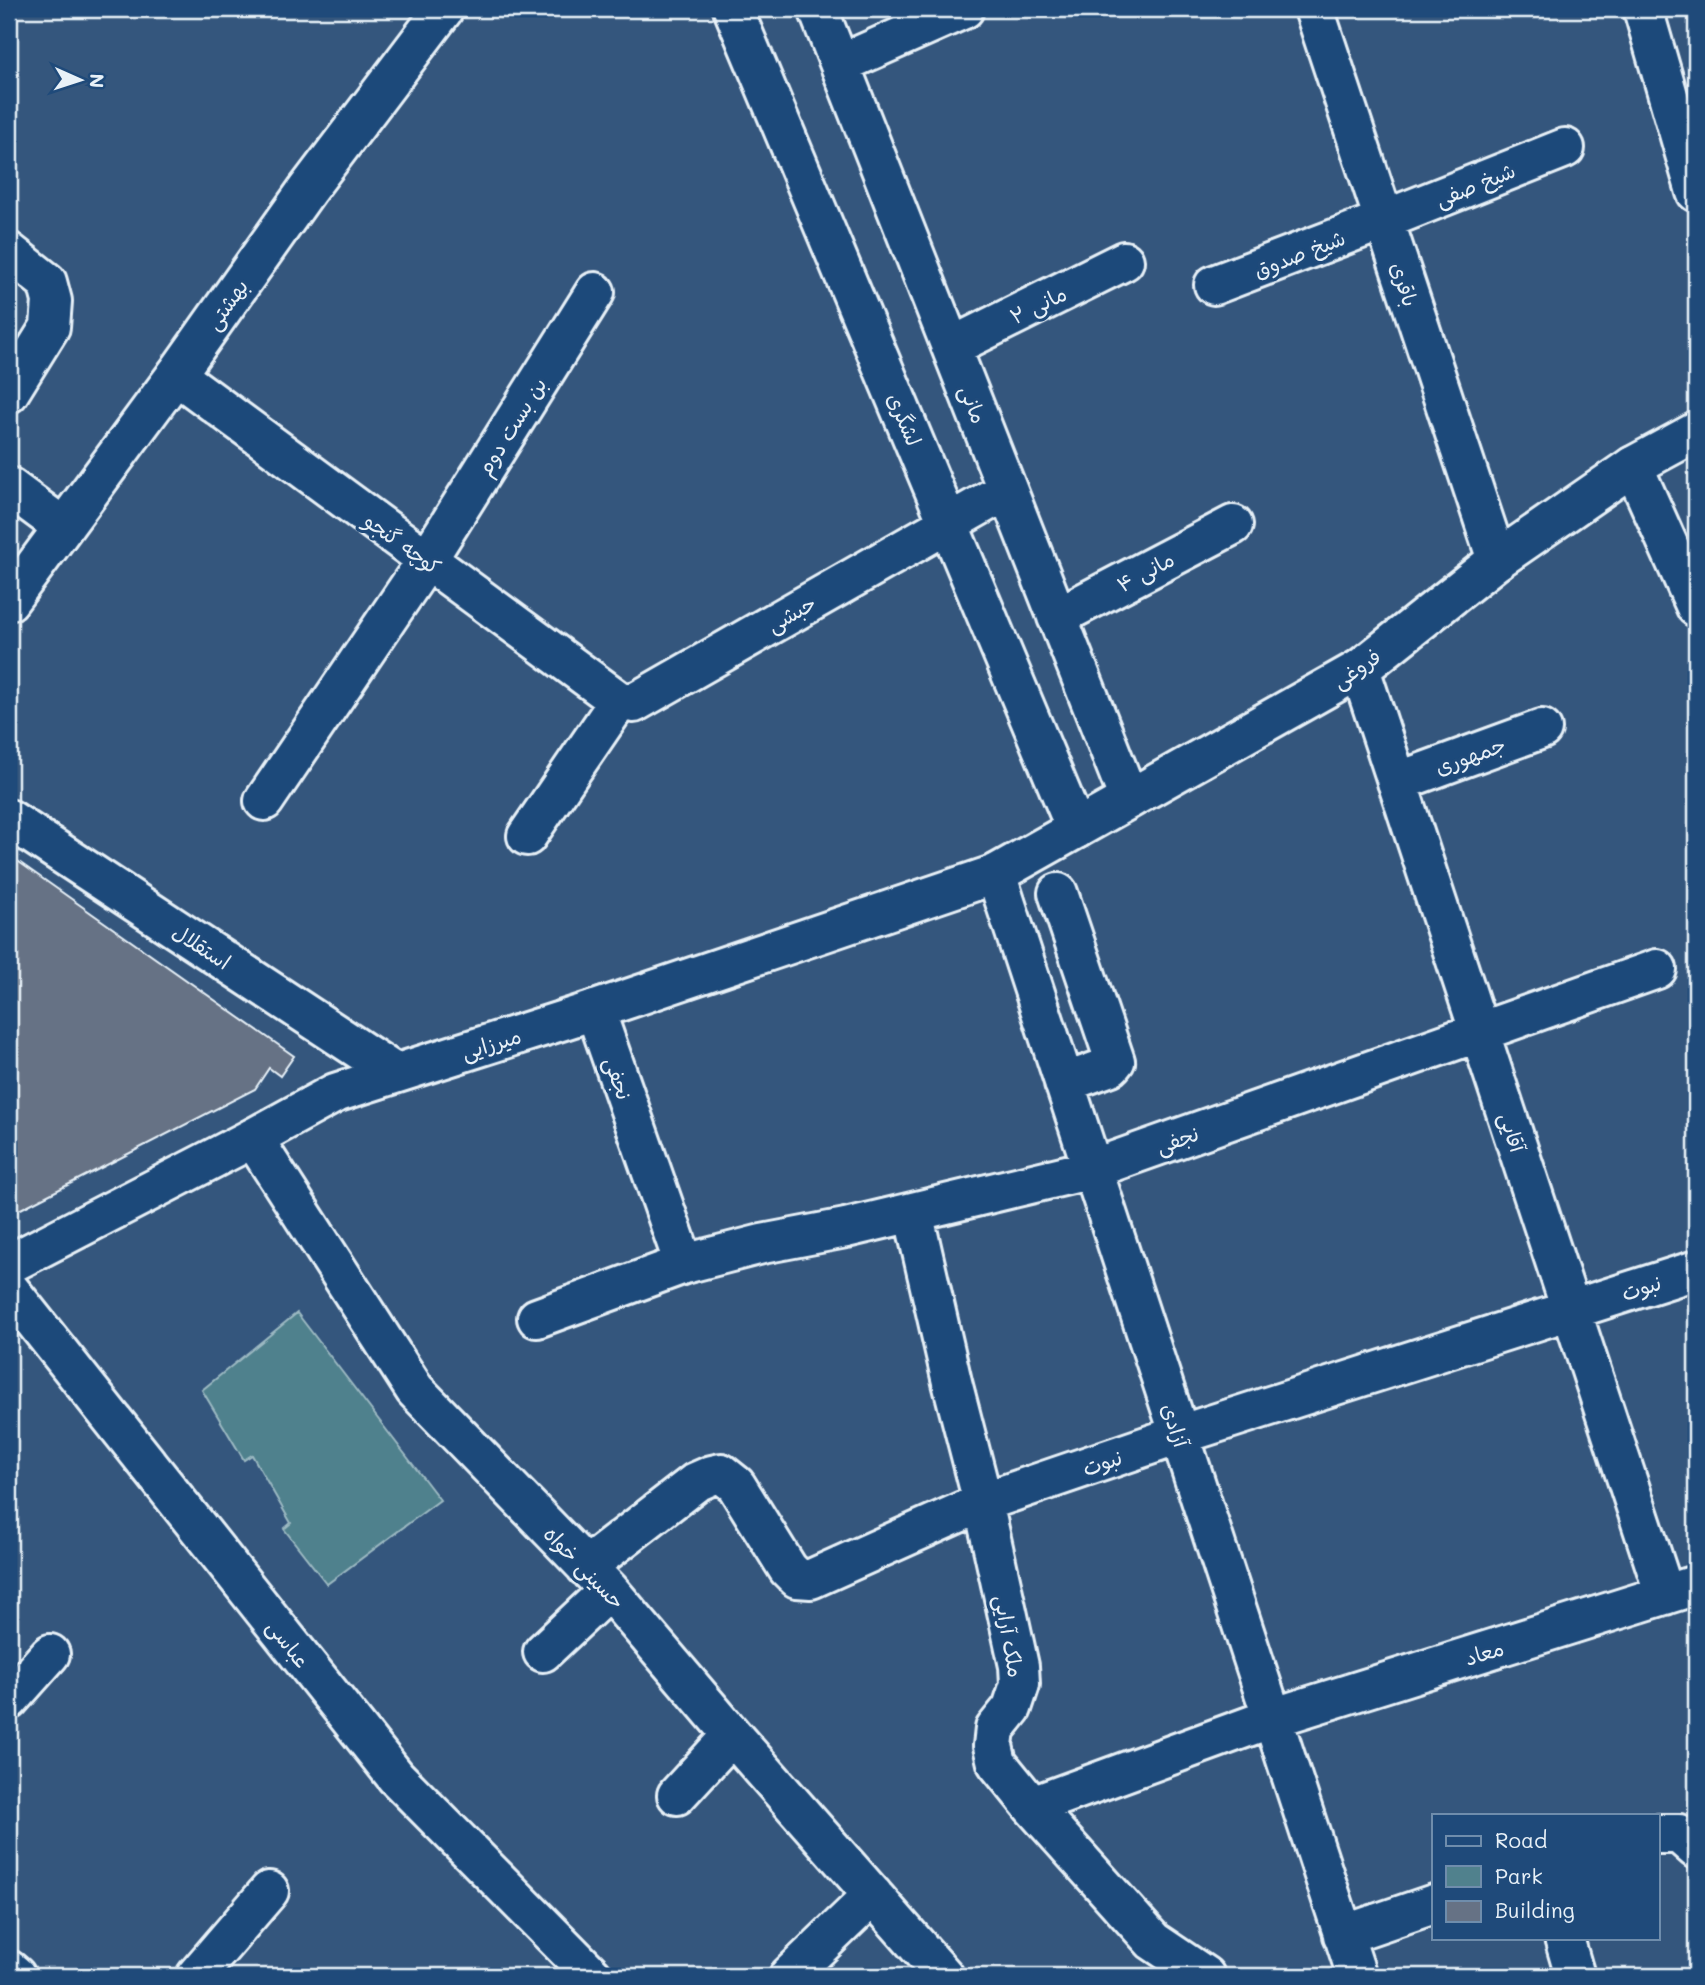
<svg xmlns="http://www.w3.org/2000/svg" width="1705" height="1985" viewBox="0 0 1705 1985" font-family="Mali,'Playpen Sans Arabic',sans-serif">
<rect width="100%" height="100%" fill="#34567d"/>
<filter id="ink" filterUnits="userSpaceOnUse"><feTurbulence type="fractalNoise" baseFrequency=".0143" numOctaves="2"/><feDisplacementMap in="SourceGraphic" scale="14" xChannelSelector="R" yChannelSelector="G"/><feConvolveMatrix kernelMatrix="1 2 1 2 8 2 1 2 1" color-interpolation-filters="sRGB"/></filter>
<g filter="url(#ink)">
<!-- green -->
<path fill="#50818d" stroke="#9cb9c2" stroke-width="2" d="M297,1313l143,187 -113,84 -43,-55 7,-6 -39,-68 -8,5 -42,-70z"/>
<!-- building -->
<path fill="#667285" stroke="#e8f1f8" stroke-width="2" d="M9,855l285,201 -14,20 -11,-8 -14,21 -246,126z"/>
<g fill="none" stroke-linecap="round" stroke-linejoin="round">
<defs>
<path id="minor" d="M733,9l343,820
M818,9l311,790
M1314,9l183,551
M1643,9l53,183
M840,64l124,-55
M9,252l38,30 5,19 -2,26 -41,66
M1214,285l170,-65 181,-72
M951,347l173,-86
M176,375l443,326 15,2 373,-213
M1633,466l63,141
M9,487l54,40
M1057,617l176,-92
M1360,669l305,926
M1397,782l145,-53
M264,801l163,-241 168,-268
M9,819l386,254
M527,836l92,-135
M996,874l361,1102
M1058,893l57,168 -4,5 -47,17
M595,1010l89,254
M253,1138l162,252 194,200 123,145 212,241
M913,1212l39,170 31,120 36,164 1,18 -8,24 -17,21 -2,17 4,17 35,43 121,135 52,35
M9,1289l387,488 197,199
M537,1318l147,-54 78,-20 84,-16 246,-59 565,-200
M586,1567l110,-85 16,-7 9,-2 15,12 52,84 9,9 14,1 172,-77 196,-67 517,-165
M543,1652l66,-62
M9,1700l41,-46
M677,1795l55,-60
M1032,1806l240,-88 424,-133
M1658,1834h21l17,15
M1343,1935l91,-31
M1564,1938l11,38
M9,1970l7,6
M196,1976l73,-85
M789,1976l84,-81"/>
<path id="major" d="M9,601l167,-226 131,-185 137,-181
M9,1264l244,-126 82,-45 260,-83 401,-136 364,-205 137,-109 136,-94 63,-34"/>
</defs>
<!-- minor casing -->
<use href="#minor" stroke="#e8f1f8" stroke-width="44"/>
<!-- major casing -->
<use href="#major" stroke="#e8f1f8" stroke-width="44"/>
<!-- minor -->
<use href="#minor" stroke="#1f4a7a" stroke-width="38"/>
<!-- major -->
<use href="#major" stroke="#1f4a7a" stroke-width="38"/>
</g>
</g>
<g text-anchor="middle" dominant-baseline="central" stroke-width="6" stroke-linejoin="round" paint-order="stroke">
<!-- street labels -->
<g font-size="21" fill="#e8f1f8" stroke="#1f4a7a">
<text transform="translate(1475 184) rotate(-22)">شیخ صفی</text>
<text transform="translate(1299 253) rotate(-21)">شیخ صدوق</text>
<text transform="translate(1405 284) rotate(72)">باقری</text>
<text transform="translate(226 304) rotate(-55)">بهشتی</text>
<text transform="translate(1038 304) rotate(-26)">مانی ۲</text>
<text transform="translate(974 404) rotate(69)">مانی</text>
<text transform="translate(905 419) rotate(67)">لشگری</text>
<text transform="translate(511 426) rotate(-58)">بن بست دوم</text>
<text transform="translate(403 543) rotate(36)">کوچه گنجو</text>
<text transform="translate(1145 571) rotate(-28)">مانی ۴</text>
<text transform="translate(791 613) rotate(-30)">حبشی</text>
<text transform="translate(1356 668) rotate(-34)">فروغی</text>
<text transform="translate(1470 755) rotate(-20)">جمهوری</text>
<text transform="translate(202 946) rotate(33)">استقلال</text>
<text transform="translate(491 1043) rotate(-17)">میرزایی</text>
<text transform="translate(619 1078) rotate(71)">نجفی</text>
<text transform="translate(1513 1132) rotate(72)">آقایی</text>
<text transform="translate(1177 1139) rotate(-20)">نجفی</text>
<text transform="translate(1641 1287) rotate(-18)">نبوت</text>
<text transform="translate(1176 1425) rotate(72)">آزادی</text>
<text transform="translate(1102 1462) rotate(-19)">نبوت</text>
<text transform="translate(585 1567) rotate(46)">حسینی خواه</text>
<text transform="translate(1010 1636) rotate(80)">ملک آرایی</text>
<text transform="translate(289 1643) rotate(52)">عباسی</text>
<text transform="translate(1484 1652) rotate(-17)">معاد</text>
</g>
</g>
<!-- margin -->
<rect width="1705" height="1985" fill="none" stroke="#1f4a7a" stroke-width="35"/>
<rect x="18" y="18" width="1670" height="1950" fill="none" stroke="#e8f1f8" stroke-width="2.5" filter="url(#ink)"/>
<!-- legend -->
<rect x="1432" y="1814" width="228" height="126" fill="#1f4a7a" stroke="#6f8dac" stroke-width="2"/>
<rect x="1446" y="1836" width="35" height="10" fill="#1f4a7a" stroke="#6f8dac" stroke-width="2"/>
<text x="1495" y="1848" font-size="21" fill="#e8f1f8">Road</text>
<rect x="1446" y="1866" width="35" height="21" fill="#50818d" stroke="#6f8dac" stroke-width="2"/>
<text x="1495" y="1884" font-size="21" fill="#e8f1f8">Park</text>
<rect x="1446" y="1901" width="35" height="21" fill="#667285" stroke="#6f8dac" stroke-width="2"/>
<text x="1495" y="1918" font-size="21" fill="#e8f1f8">Building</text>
<!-- north arrow -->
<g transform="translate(80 80) rotate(93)" stroke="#1f4a7a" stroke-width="5" paint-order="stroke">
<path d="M0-5L12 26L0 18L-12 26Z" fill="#e8f1f8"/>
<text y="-10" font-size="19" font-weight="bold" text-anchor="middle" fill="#e8f1f8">N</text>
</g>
</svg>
